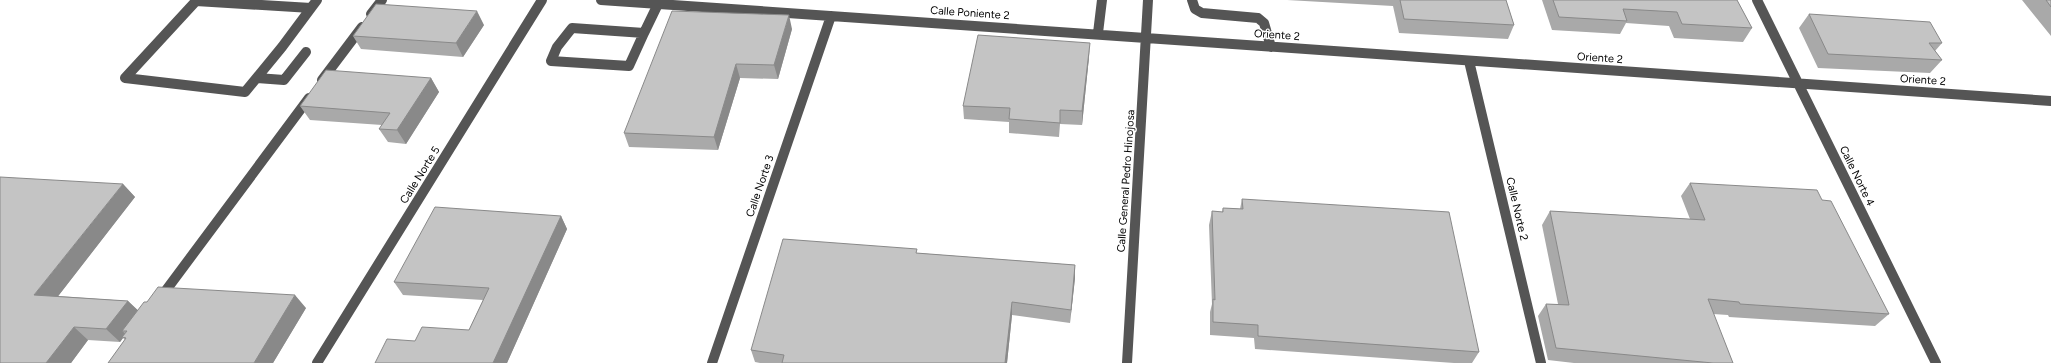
<svg xmlns="http://www.w3.org/2000/svg" width="2051" height="363" viewBox="0 0 2051 363" font-family="Figtree,sans-serif">
<rect width="100%" height="100%" fill="#fff"/>
<g fill="none" stroke-linecap="round" stroke-linejoin="round">
<!-- minor -->
<path stroke="#555" stroke-width="10" d="M601,0l1450,101
M1192,0l3,9 7,4 56,5 6,5 7,24
M1757,0l179,363
M196,1l115,7 -29,39 -37,45 -120,-14z
M311,8l6,-8
M371,14l11,-14
M572,28l72,5 -15,33 -78,-5 6,-14z
M644,33l14,-29
M1098,33l4,-33
M1469,61l72,302
M257,78l27,2 22,-28
M322,80l40,-53
M161,297l148,-199
M317,363l225,-363
M712,363l119,-347
M1127,363l21,-363"/>
</g>
<!-- wall -->
<path fill="#a9a9a9" d="M1287,0h219l8,25 -6,14 -109,-6 -6,-27z
M1542,0h195l15,28 -9,14 -69,-4 -5,-12 -43,-3 -6,11 -68,-4z
M2022,0h29v36z
M1809,14l133,29 -7,8 7,9 -12,13 -112,-5 -19,-40z
M484,25l-21,32 -102,-8 -8,-13z
M792,29l-14,50 -38,-1 -22,72 -89,-3 -5,-14z
M1089,57l-7,68 -22,-1 -1,13 -50,-4v-11l-45,-3 -1,-13z
M431,78l8,14 -33,52 -18,-2 -9,-13 3,-4 -72,-5 -10,-14z
M1690,183l132,17 67,114 -14,12 -146,-9 -1,-2 -15,-1 20,49h-159l-26,-3 -10,-44 8,-12h12l-16,-79 8,-14 140,8 -9,-23z
M123,184l12,13 -77,99 70,5 9,9 169,-2 -33,55h-165l17,-23 -2,-2 -3,4 -32,-2 -17,23h-71z
M1242,199l237,153 -7,11h-18l-199,-14 -1,-11 -44,-3v-23l2,-8 -3,-79 3,-14 10,1 1,-4 17,1z
M561,216l6,13 -60,134h-132l40,-22 54,-11 14,-30 -80,-5 -9,-13z
M917,253l158,12v13l-5,45 -58,-8 -5,48h-247l-5,-1 -4,-12z"/>
<!-- shaded-wall -->
<path fill="#898989" d="M477,11l7,14 -21,32 -7,-14z
M789,15l3,14 -14,50 -4,-14z
M1090,43l-1,14 -7,68v-14z
M736,64l4,14 -22,72 -4,-13z
M431,78l8,14 -33,52 -9,-14z
M123,184l12,13 -86,111 -15,-13z
M561,216l6,13 -60,134h-14z
M1075,265v13l-5,45 1,-13z
M295,295l11,13 -33,55h-19z
M128,301l14,13 -15,17h-5l4,3 -4,3 1,1 -3,4 -14,-13z
M1012,302v13l-5,48h-2z
M74,327l14,13 -17,23h-25z"/>
<!-- building -->
<path fill="#c4c4c4" stroke="#898989" d="M1400,0h106l8,25 -110,-6z
M1553,0h184l15,28 -70,-4 -5,-12 -54,-3 4,12 -68,-4z
M2046,0h5v7z
M376,4l101,7 -21,32 -103,-7z
M672,11l117,4 -15,50 -38,-1 -22,73 -90,-4z
M1809,14l121,8 12,21h-13l13,17 -114,-6z
M978,35l112,8 -8,68 -22,-1v13l-51,-4 1,-11 -47,-2z
M326,70l105,8 -34,52 -18,-1 11,-16 -90,-7z
M0,177l123,7 -89,111 94,6 -22,28 -32,-2 -28,36h-46z
M1690,183l127,7 5,10 9,1 58,113 -149,-10 -1,-2 -31,-3 25,64h-20l-157,-15 -10,-44 23,1 -19,-94 155,9z
M1242,199l207,13 30,140 -221,-16v-11l-45,-3v-23l2,1 -3,-89 11,1v-4l20,1z
M435,207l126,9 -68,147h-118l12,-24 28,2 7,-14 47,3 20,-42 -95,-6z
M783,239l134,10 -1,4 159,12 -4,45 -59,-8 -7,61h-223l2,-8 -33,-5z
M158,287l137,8 -41,68h-146l18,-25 -4,-1 5,-6h-5l22,-29h3z"/>
<g text-anchor="middle" dominant-baseline="central" stroke-width="3" stroke-linejoin="round" paint-order="stroke">
<!-- street labels -->
<g font-size="11" fill="#000" stroke="#fff">
<text transform="translate(970 13) rotate(4)">Calle Poniente 2</text>
<text transform="translate(1277 35) rotate(4)">Oriente 2</text>
<text transform="translate(1600 58) rotate(4)">Oriente 2</text>
<text transform="translate(1923 80) rotate(4)">Oriente 2</text>
<text transform="translate(420 175) rotate(-58)">Calle Norte 5</text>
<text transform="translate(1857 176) rotate(64)">Calle Norte 4</text>
<text transform="translate(1126 181) rotate(-86)">Calle General Pedro Hinojosa</text>
<text transform="translate(760 186) rotate(-71)">Calle Norte 3</text>
<text transform="translate(1517 209) rotate(77)">Calle Norte 2</text>
</g>
</g>
</svg>
